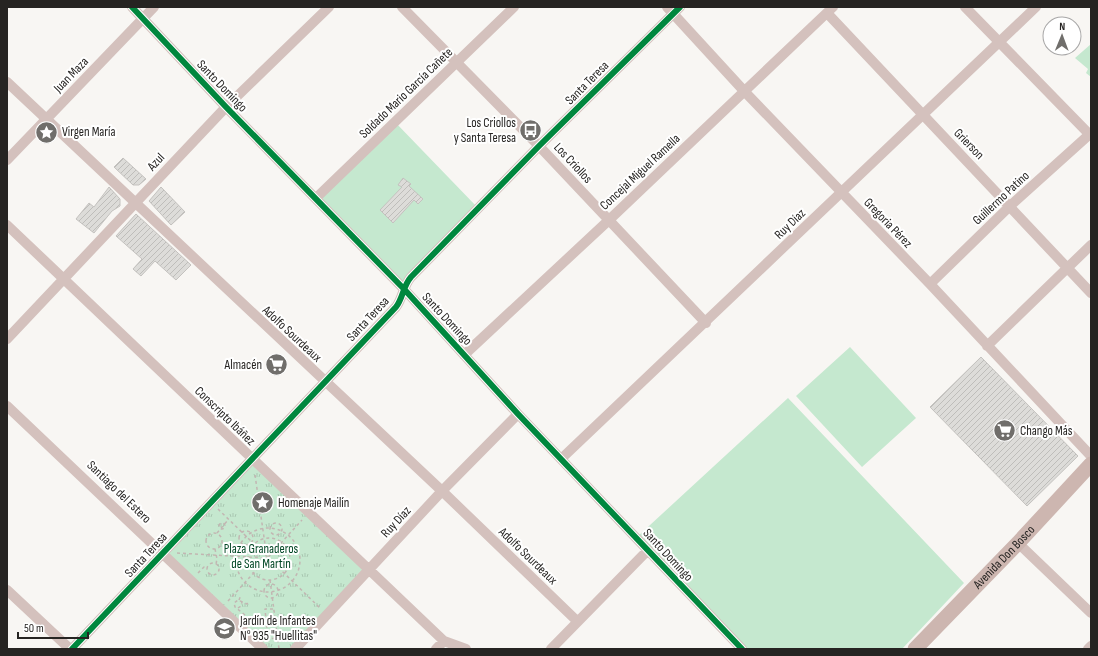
<svg xmlns="http://www.w3.org/2000/svg" width="1098" height="656" viewBox="0 0 1098 656" font-family="'Sofia Sans Condensed',sans-serif">
<defs>
<pattern id="park-tufts" width="24" height="20" patternUnits="userSpaceOnUse"><rect width="24" height="20" fill="#c5e8cf"/><path d="M3 7l-1-3M5 7V3M7 7l1-3M15 17l-1-3M17 17v-4M19 17l1-3" fill="none" stroke="#a9c7b1"/></pattern>
<pattern id="building-hatch" width="6" height="6" patternUnits="userSpaceOnUse"><rect width="6" height="6" fill="#dddcd9"/><path d="M-1 1l2-2M0 6l6-6M5 7l2-2" fill="none" stroke="#bebdba"/></pattern>
</defs>
<rect width="100%" height="100%" fill="#f8f6f3"/>
<!-- green -->
<path fill="#c5e8cf" d="M1091,44v33l-5,-4 2,-4 -13,-11z
M394,121l84,87 -74,81 -88,-91z
M850,347l66,71 -54,49 -66,-71z
M788,398l176,185 -62,66h-155l-110,-112z"/>
<!-- park -->
<path fill="url(#park-tufts)" d="M252,459l117,110 -74,80h-32l-100,-96z"/>
<!-- building -->
<path fill="url(#building-hatch)" stroke="#c4c2bf" d="M123,158l23,21 -7,6h-6l-19,-18z
M403,178l8,6 -2,2 14,13 -5,5 -4,-4 -21,23 -13,-13 22,-23 -4,-2z
M109,187l11,12v7l-8,5 -18,22 -18,-14 13,-16 5,4z
M161,187l24,25 -14,13 -22,-24z
M136,214l55,51 -15,15 -21,-19 -14,15 -8,-7 9,-10 -26,-23z
M279,354l7,6 -1,2 2,2 -10,10 -9,-8z
M981,357l97,99 -51,50 -97,-99z"/>
<g fill="none" stroke-linecap="round" stroke-linejoin="round">
<!-- path -->
<path stroke="#c2b6b2" stroke-width="1.5" stroke-dasharray="3 3" stroke-linecap="butt" d="M255,475l12,83
M218,509l102,99
M270 529a6 6 0 1 1 12 0a6 6 0 1 1-12 0Z
M219 526a3 3 0 1 1 6 0a3 3 0 1 1-6 0Z
M236 560a32 32 0 1 1 64 0a32 32 0 1 1-64 0Z
M239 538a7 7 0 1 1 14 0a7 7 0 1 1-14 0Z
M217,533l11,-13
M206 541a8 8 0 1 1 16 0a8 8 0 1 1-16 0Z
M248 559a21 21 0 1 1 42 0a21 21 0 1 1-42 0Z
M222,543l16,5
M215,549l2,10 -1,5
M177,553l90,5
M207 569a6 6 0 1 1 12 0a6 6 0 1 1-12 0Z
M198,573l6,-6h3
M270,580l9,69
M264 591a7 7 0 1 1 14 0a7 7 0 1 1-14 0Z
M239,600l2,-5
M228,601l74,-81
M238,608l3,-2 1,-4
M273,609h-8l3,30 9,-1
M245,615l-10,-8 -1,-4 4,-3 9,4 2,-2"/>
<!-- street -->
<path stroke="#d4c1bd" stroke-width="10" d="M132,7l94,100 178,182 114,125 224,235
M402,7l137,139 167,177
M667,7l78,85 185,192 161,172
M965,7l126,129
M827,13l264,280
M7,82l435,409 135,130
M7,160l147,-153
M316,198l198,-191
M7,225l437,416 22,8
M930,284l80,-78 81,-73
M7,339l219,-232 103,-100
M987,346l104,-101
M464,355l145,-135 224,-213
M7,406l256,243
M561,459l475,-452
M1018,543l73,70
M7,590l63,59
M72,649l324,-342c7,-9 7,-21 15,-30l128,-131 141,-139
M295,649l147,-158 76,-77
M436,649l8,-8
M551,649l97,-99
M1088,649l3,-3"/>
<!-- secondary -->
<path stroke="#cdb6b0" stroke-width="15" id="s1" d="M915,649l103,-106 73,-79"/>
<defs>
<path id="cycleway" d="M132,7l94,100 178,182 114,125 224,235
M72,649l324,-342c7,-9 7,-21 15,-30l128,-131 141,-139"/>
</defs>
<!-- cycleway casing -->
<use href="#cycleway" stroke="#fff" stroke-width="8"/>
<!-- cycleway -->
<use href="#cycleway" stroke="#00873e" stroke-width="6"/>
</g>
<!-- icons -->
<defs>
<symbol id="bus-disc" viewBox="-11 -11 22 22"><circle r="9.5" fill="#706e6b" stroke="#fff"/><path d="M-5-6H5V4H4V6H2V4H-2V6H-4V4H-5ZM-3.5-4V0h7V-4ZM-3.5 1.2v1.5H-2V1.2ZM2 1.2v1.5H3.5V1.2Z" fill="#fff"/></symbol>
<symbol id="sight-disc" viewBox="-11 -11 22 22"><circle r="9.5" fill="#706e6b" stroke="#fff"/><path d="M0-6L1.8-2.2L6-1.7L2.9 1.2L3.7 5.4L0 3.3L-3.7 5.4L-2.9 1.2L-6-1.7L-1.8-2.2Z" fill="#fff"/></symbol>
<symbol id="supermarket-disc" viewBox="-11 -11 22 22"><circle r="9.5" fill="#706e6b" stroke="#fff"/><path d="M-6-5.5h2.5l.6 2H6L4.5 2H-2.5L-4.4-4H-6ZM-1.5 3.2a1.3 1.3 0 1 0 .1 0ZM3 3.2a1.3 1.3 0 1 0 .1 0Z" fill="#fff"/></symbol>
<symbol id="school-disc" viewBox="-11 -11 22 22"><circle r="9.5" fill="#706e6b" stroke="#fff"/><path d="M0-5L7-2L0 1L-7-2ZM-4 1L0 2.5L4 1V4Q0 6-4 4Z" fill="#fff"/></symbol>
</defs>
<g fill-rule="evenodd">
<use href="#bus-disc" x="518" y="118" width="25" height="25"/>
<use href="#sight-disc" x="34" y="120" width="25" height="25"/>
<use href="#supermarket-disc" x="264" y="352" width="25" height="25"/>
<use href="#supermarket-disc" x="992" y="418" width="25" height="25"/>
<use href="#sight-disc" x="250" y="490" width="25" height="25"/>
<use href="#school-disc" x="212" y="616" width="25" height="25"/>
</g>
<g text-anchor="middle" dominant-baseline="central" stroke-width="4" stroke-linejoin="round" paint-order="stroke">
<!-- street labels -->
<g font-size="13" fill="#262422" stroke="#fff">
<text transform="translate(71 75) rotate(-46)">Juan Maza</text>
<text transform="translate(587 83) rotate(-45)">Santa Teresa</text>
<text transform="translate(222 86) rotate(46)">Santo Domingo</text>
<text transform="translate(406 93) rotate(-44)">Soldado Mario García Cañete</text>
<text transform="translate(969 144) rotate(46)">Grierson</text>
<text transform="translate(156 162) rotate(-47)">Azul</text>
<text transform="translate(573 163) rotate(47)">Los Criollos</text>
<text transform="translate(640 172) rotate(-43)">Concejal Miguel Ramella</text>
<text transform="translate(1001 198) rotate(-43)">Guillermo Patino</text>
<text transform="translate(888 223) rotate(46)">Gregoria Pérez</text>
<text transform="translate(790 224) rotate(-44)">Ruy Díaz</text>
<text transform="translate(368 319) rotate(-47)">Santa Teresa</text>
<text transform="translate(447 319) rotate(47)">Santo Domingo</text>
<text transform="translate(292 334) rotate(43)">Adolfo Sourdeaux</text>
<text transform="translate(225 416) rotate(44)">Conscripto Ibáñez</text>
<text transform="translate(119 492) rotate(44)">Santiago del Estero</text>
<text transform="translate(396 522) rotate(-47)">Ruy Díaz</text>
<text transform="translate(146 555) rotate(-47)">Santa Teresa</text>
<text transform="translate(668 555) rotate(47)">Santo Domingo</text>
<text transform="translate(528 556) rotate(44)">Adolfo Sourdeaux</text>
<text stroke="none"><textPath href="#s1" startOffset="128">Avenida Don Bosco</textPath></text>
</g>
<!-- poi labels -->
<g font-size="13" fill="#262422" stroke="#fff" text-anchor="start">
<text x="516" y="123" text-anchor="end">Los Criollos<tspan x="516" dy="15">y Santa Teresa</tspan></text>
<text x="62" y="132">Virgen María</text>
<text x="262" y="365" text-anchor="end">Almacén</text>
<text x="1020" y="431">Chango Más</text>
<text x="278" y="503">Homenaje Mailín</text>
<text x="240" y="621">Jardín de Infantes<tspan x="240" dy="15">N° 935 "Huellitas"</tspan></text>
</g>
<!-- park labels -->
<g font-size="13" fill="#004624" stroke="#fff">
<text x="261" y="549">Plaza Granaderos<tspan x="261" dy="15">de San Martín</tspan></text>
</g>
</g>
<!-- border -->
<rect width="1098" height="656" fill="none" stroke="#262422" stroke-width="16"/>
<!-- north arrow -->
<g transform="translate(1062 36) rotate(1)"><circle r="19" fill="#ffffff" stroke="#a8a7a7"/>
<path d="M0-3L7 15L0 10L-7 15Z" fill="#706e6b"/>
<text y="-6" font-size="11" font-weight="bold" text-anchor="middle" fill="#262422">N</text>
</g>
<!-- scale -->
<path d="M18 632v6h70v-6" fill="none" stroke="#262422" stroke-width="2"/>
<text x="24" y="632" font-size="12" fill="#262422" stroke="#ffffff" stroke-width="3" paint-order="stroke">50 m</text>
</svg>
